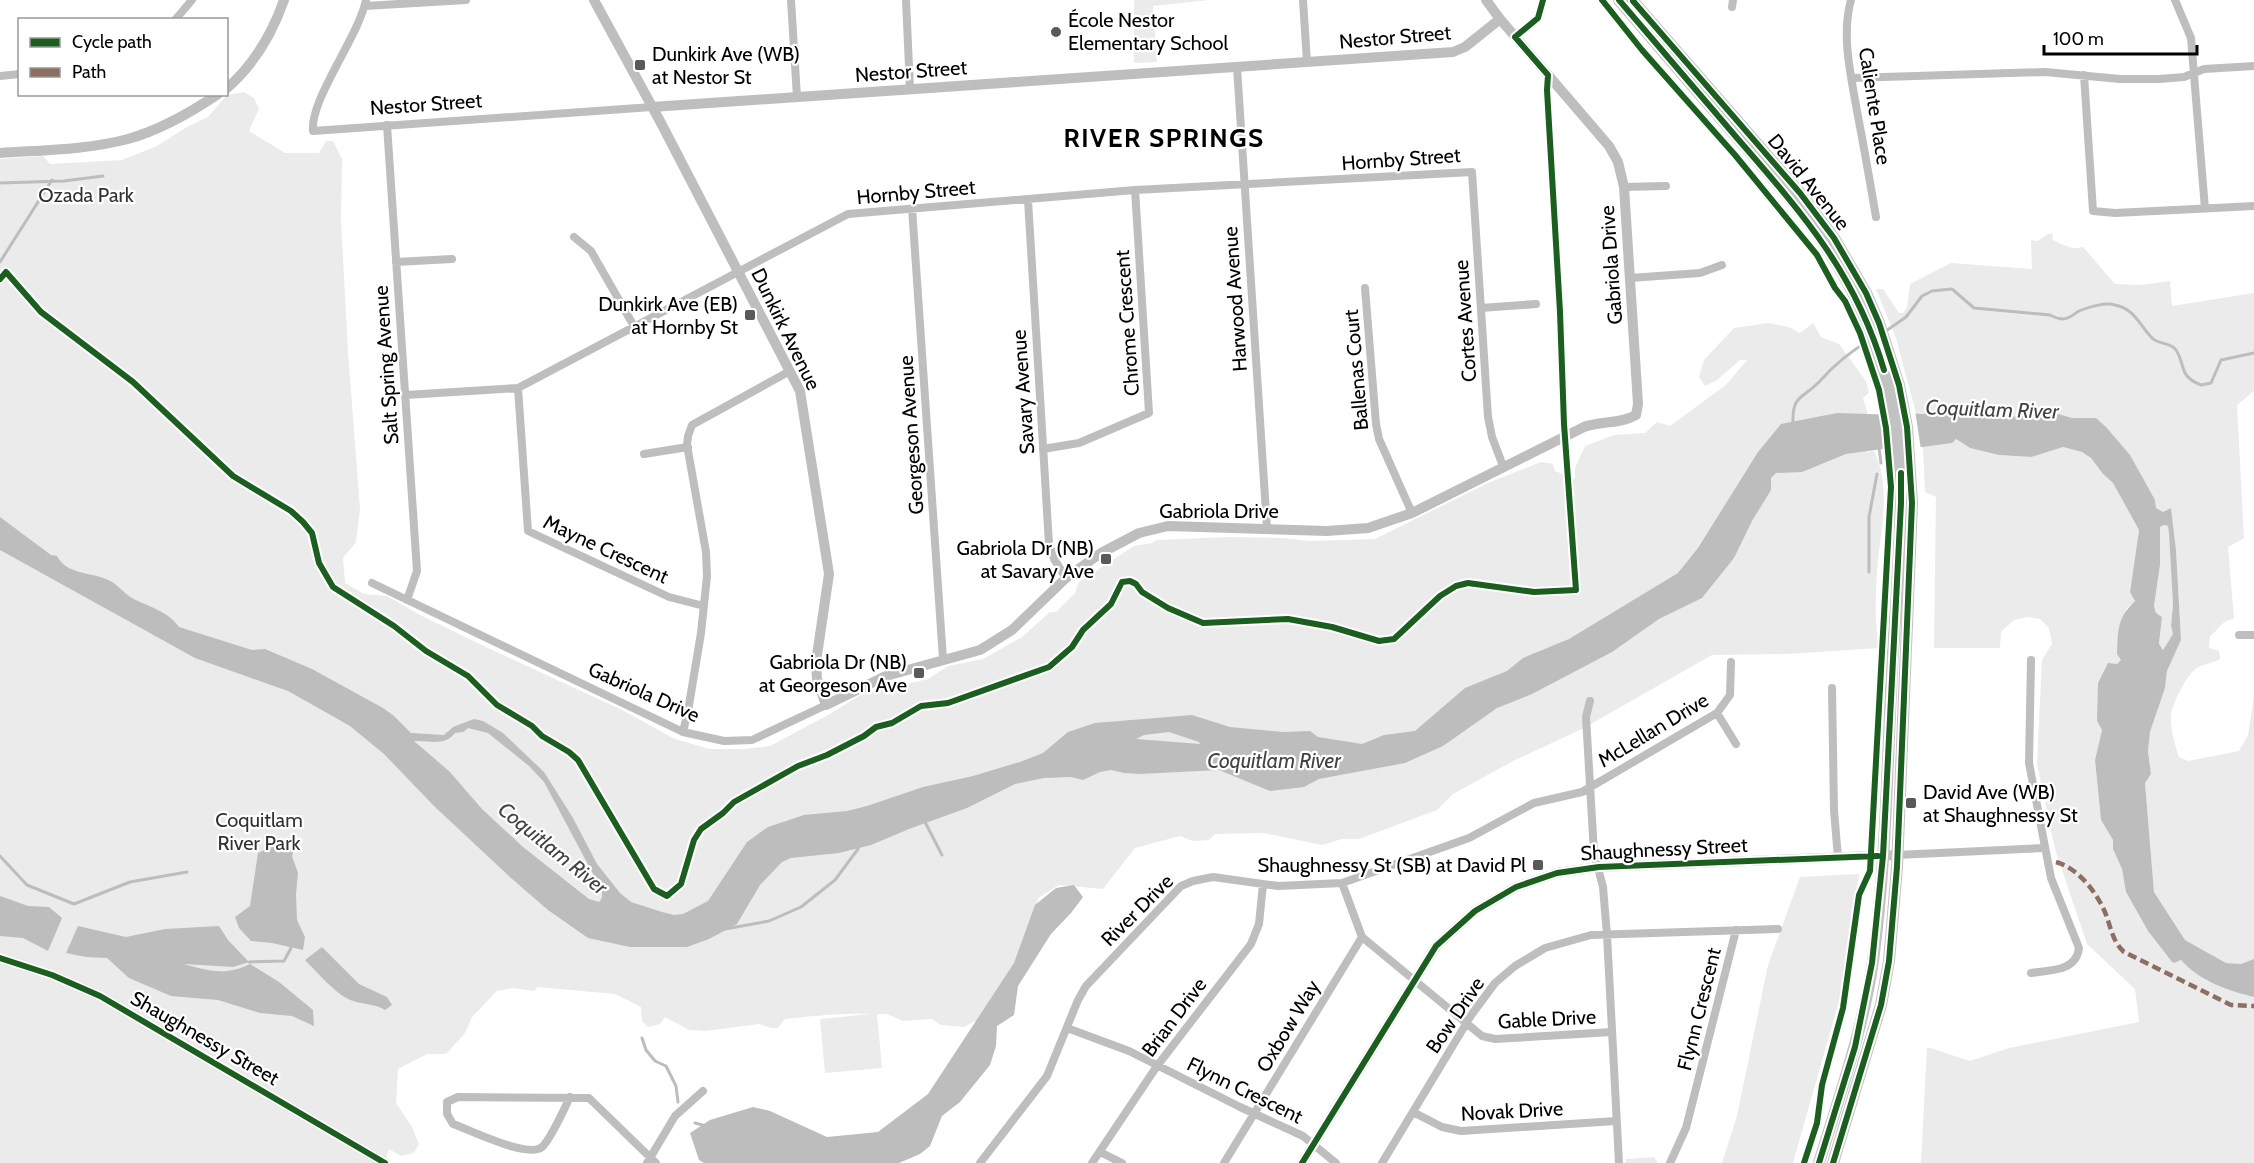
<svg xmlns="http://www.w3.org/2000/svg" width="2254" height="1163" viewBox="0 0 2254 1163" font-family="Cabin,sans-serif">
<rect width="100%" height="100%" fill="#fff"/>
<!-- green -->
<path fill="#ebebeb" d="M1134,0h75l-56,6 4,56 -23,1z
M244,92l10,6 5,11 -10,22 36,22h34l7,-12h7l9,18 -1,61 7,132 12,157 -4,33 -13,16 2,25 19,11 23,2 35,20 68,33 132,61 53,29 35,10h34l26,-3 60,-32 32,-20 66,-15 20,-13 35,-7 39,-22 28,-25h6l19,-19 4,-11 55,-36 18,-3 5,-3 71,-3 54,1 29,3 64,-2 115,-57 51,-20 12,2 2,7 20,8v-11l10,-22 29,-11 31,-2 12,-11 13,4 56,-41 21,-25h-7l-23,20 -12,6 -6,-9 5,-17 30,-32 34,-5 21,4 11,6 13,-10 8,14 18,7 27,37 3,12 -6,5 5,17 -11,-1 9,38 8,-1c19,38 5,83 3,123 -2,25 -2,49 2,74l-92,6 -75,1 -130,74 -69,32 -60,33 -16,16 -78,29h-17l-20,6 -58,-12 -49,1 -6,6 -16,1 -13,-5 -45,12 -32,41 -44,-4 -21,13 -4,25 -10,22 -38,70 -22,12 -23,-2 -9,-6 -29,2 -16,-7h-10l5,54 -57,5 -5,-54 50,-5c-28,-1 -56,2 -85,5l-7,9h-6l-13,-4 -54,7 -16,-1 -24,-13 -5,7 -12,3 -6,-6 -1,-14 -26,-13 -77,-7 -4,4 -21,-3 -16,3 -25,26 -7,16 -19,21h-19l-29,15 -2,34 16,24 7,17 -5,9 -13,3 -12,-7 -4,14h-385v-1004l43,-3 7,8 72,-4 35,-14 30,-19 21,-10 19,-22z
M2052,233l1,7c11,5 18,10 30,7l32,37 26,1 29,-4 2,25 82,-13v98l-17,14 7,133 -16,9 6,72c-13,1 -15,11 -24,17l-1,12 10,3 1,8c-9,5 -16,5 -22,8 -11,7 -25,35 -27,48 -1,13 4,30 8,42l9,4 51,-10 9,-16 6,-39v263l-13,5 -15,-1 -41,-23 -31,-48 -9,-109 6,-9 -3,-23 2,-19 15,-44 2,-17 14,-31 -5,-90 -5,-42 -8,4 -7,-4 -1,-8 -59,-82h-24l-17,-5h-31l-14,5 -19,-5 -15,5 -22,-7 -11,-2 -20,5 -7,-1 -20,-75 -20,-49h7l16,24h4l4,-6 3,-23 41,-21 81,6 -1,-29 7,1 8,-6z
M1956,439l14,9 29,7 31,2 33,-10 19,5 9,5 12,17 10,9 26,47 -9,61 5,10 -9,8 -4,51 -5,4 -20,57 5,9 -7,30 6,60 12,20v9l9,20 4,23 22,39 24,31 2,1 7,-3c18,21 48,31 73,37v166h-333l6,-116 43,14 39,-13 130,-26 -4,-33 -48,-45 -32,-95 -18,-85 5,-104 10,-16 -3,-16 -9,-9 -13,-2 -13,3 -13,12 -1,16h-66l2,-151 -11,-5 -2,-45 28,-4z
M2164,525l4,1 1,8 4,70 -2,22 2,8 -10,16 -4,-5 3,-28 -6,-4 -2,-7 6,-41v-38z
M1859,874l-16,113 -50,176h-71l15,-47 31,-151 32,-88z
M1654,1157l4,6h-32v-4z"/>
<!-- water -->
<path fill="#bdbdbd" fill-rule="evenodd" d="M1943,409l11,2 22,7 15,-5 19,5 14,-5h31l17,5h24l10,9 24,28 25,45 1,8 7,4 8,-4 5,42 5,90 -14,31 -2,17 -15,44 -2,19 3,23 -6,9 9,109 31,48 41,23 15,1 13,-5v38c-25,-6 -55,-16 -73,-37l-7,3 -2,-1 -24,-31 -22,-39 -4,-23 -9,-20v-9l-12,-20 -6,-60 7,-30 -5,-9 1,-38 10,-20 9,1 4,-4 -4,-6c1,-24 0,-36 18,-53l-5,-9 9,-62 -26,-47 -10,-9 -12,-16 -9,-6 -19,-5 -32,10 -32,-2 -29,-7 -14,-9 -4,4 -29,4 -19,-1 -58,8 -44,18 -26,1 -5,5v12l-19,31 -18,37 -32,40 -43,21 -47,33 -80,42 -35,14 -54,38 -38,17 -86,16 -15,8 -34,4 -51,-21 -79,4 -16,-1 -13,-3 -11,2 -17,8 -12,-3 -27,1 -29,6 -48,24 -58,21 -38,16 -32,8 -48,5 -9,4 -22,23 -23,39 -28,15 -22,8h-57l-42,-9 -40,-28 -37,-32 -77,-72 -50,-52 -34,-28 -62,-35 -93,-33 -195,-108v-33l51,38 6,1c9,18 32,16 49,23 11,4 16,13 26,19 17,9 36,13 47,29l73,23 13,-1 47,20 71,39 11,8 17,17 33,2 9,-8 21,-8 9,2 20,12 41,39 29,46 24,46 23,29 11,9 31,10 12,3 9,-1 25,-13 39,-59 21,-15 36,-12 43,-4 20,-5 56,-19 50,-11 47,-14 23,-9 25,-21 27,-9 97,-8 38,12 53,5 27,-1 8,6 44,7 22,-9 31,-4 50,-43 42,-17 16,-13 46,-19 109,-66 20,-25 60,-96 23,-28 56,-11 63,2 12,-2 11,1zM2164,525l4,1 1,8 4,70 -2,22 2,8 -10,16 -4,-6 3,-27 -6,-4 -2,-7 6,-41v-38zM468,728l20,5 41,33 15,16 55,103c3,6 5,12 0,17l-10,-3 -66,-52 -41,-38 -32,-37 -36,-31c15,-1 30,6 41,-8l8,-1zM1169,732l30,10 1,2 -64,-5 8,-4z
M287,840l9,5 -4,11 6,17 -2,21 1,26 8,17 -2,13 -31,-7 -21,-2 -12,-13 -4,-11 15,-11 8,-53z
M1074,885l9,12 -12,16 -20,21 -33,52 -4,29 -17,11 -1,20 -6,19 -30,37 -18,14 -12,30 -10,8 -21,9h-195l-5,-3 -9,-27 20,-13 43,-13 17,4 57,26 51,-5 50,-38 86,-131 21,-58 21,-17z
M0,896l28,10 21,1 13,11 -14,33 -25,-13 -23,-2z
M78,926l48,11 39,-8 54,-3 9,14 21,22 -16,5 -49,-3c24,7 43,12 66,0l29,18 34,28 1,16 -22,-10 -32,-3 -42,-13 -47,-4 -42,-18 -22,-20 -21,-1 -20,-4z
M322,947l37,37 28,13 5,8 -7,5c-11,-7 -21,-5 -32,-9 -16,-5 -36,-29 -48,-41z"/>
<!-- pier -->
<path fill="#fff" d="M1915,410l6,40 -17,-1 -18,3 -6,-40z"/>
<g fill="none" stroke-linecap="round" stroke-linejoin="round">
<!-- stream -->
<path stroke="#bdbdbd" stroke-width="3" d="M0,183l64,-2 39,-5
M0,262l52,-82
M1886,331l20,-14 16,-21 10,-5 20,-2 22,19 76,7c4,2 8,4 13,4 6,0 11,-5 16,-8 9,-4 27,-9 36,-6 20,4 25,21 37,33 7,7 19,4 24,12 10,15 2,26 25,35l10,-2 10,-23 33,-7
M1793,423c-1,-29 10,-24 26,-41 16,-18 30,-30 51,-42
M1879,447l2,16
M1869,572v-55l8,-43
M925,822l17,33
M0,856l27,29 47,19 56,-22 57,-10
M725,929l44,-8 32,-14 34,-27 23,-31v-3
M249,962l35,-1 7,-13
M642,1038l4,12 9,11 11,5 10,20 2,16
M695,1123l11,3"/>
<!-- minor -->
<path stroke="#bebebe" stroke-width="8" d="M366,0c-8,38 -56,99 -53,131l339,-24
M791,0l6,97
M906,0l4,89
M1303,0l4,62
M1851,0c-10,35 0,76 6,111 7,36 13,71 19,106
M2175,0l16,38 14,171
M365,6l101,-6
M1732,7l1,-7
M175,20l17,-20
M1237,67l30,461
M2084,75l9,136 22,2 139,-7
M0,76l20,-2
M1852,78l193,-6 75,7h39l25,-2 20,-8 50,-3
M387,125l30,446 -10,29
M1624,187l42,-1
M1028,200l21,344 5,15 12,19
M912,208l31,451
M574,237l17,14 44,77
M396,262l56,-3
M1630,278l70,-5 22,-8
M1365,288l11,136 3,15 33,74
M1481,308l55,-4
M518,388l10,143 141,66 35,9
M406,395l112,-7 330,-174 287,-24 337,-18 16,245 4,20 11,29
M1043,449l36,-6 70,-30 -14,-223
M644,454l44,-7
M372,583l311,149 41,9 28,-1 74,-35
M2239,635h15
M1832,688l2,122 4,48
M1590,701l-4,16 8,136 9,34 4,48 12,228
M1717,713l19,31
M683,732l5,-21 13,-78 6,-57 -1,-24 -19,-107 1,-9 4,-11 98,-54
M1897,855l148,-7
M1342,883l20,54 120,99 13,3 117,-7
M2031,973c19,-3 45,-1 48,-25l-28,-70 -22,-115 2,-103
M1067,1028l62,23 111,56 63,29 33,27
M570,1097c-6,12 -19,42 -28,50 -13,12 -72,-17 -89,-23l-6,-10v-12l11,-5 131,1 67,65
M1413,1112l29,15 19,4 155,-10
M1100,1152l22,11
M647,1163l28,-47 28,-25
M980,1163l67,-87 31,-76 8,-14 95,-100 12,-5 20,-4 65,9 64,-3 127,-45 65,-35 48,-11 135,-79 13,-18 1,-33
M1092,1163l65,-97 94,-122 8,-20 4,-40
M1224,1163l138,-226
M1382,1163l90,-149 23,-31 20,-17 30,-18 46,-13 187,-6
M1670,1163l16,-35 50,-198"/>
<!-- tertiary -->
<path stroke="#bebebe" stroke-width="10" d="M594,0l67,123 139,268 29,183 -13,88 1,17 9,26 60,-29 94,-26 32,-20 54,-52 35,-25 38,-20 29,-7 159,5 41,-3 44,-15 172,-86c16,-6 37,-3 52,-12l2,-11 -14,-217 -6,-25 -9,-16 -109,-127 -14,-19
M226,89c28,-24 46,-55 58,-89
M652,107l801,-55 12,-5 35,-28
M0,153c42,-3 86,-3 128,-14 32,-9 62,-26 90,-45
M0,958l52,17 48,21 285,167
M1302,1163l134,-217 39,-35 41,-24 41,-14 42,-6 298,-12"/>
<!-- secondary -->
<path stroke="#c2c2c2" stroke-width="12" d="M1619,0c41,48 82,96 124,144 42,48 84,95 112,153 62,124 44,240 37,373 -5,97 -6,195 -19,291 -10,69 -34,136 -54,202
M1632,0l168,193 34,45 32,55 13,30 20,62 8,42 5,76 -15,364 -8,94 -8,44 -48,158"/>
<!-- quiet -->
<path stroke="#8d6e63" stroke-width="4.5" stroke-dasharray="9 4.5" stroke-linecap="butt" d="M2056,862c21,6 39,28 48,48 7,15 7,30 20,42l107,53 23,1"/>
<defs>
<path id="cycleway" d="M1602,0l40,50 93,105 82,100 18,33 10,13 15,32 19,57 7,38 5,59 -21,384 -11,24 -16,113 -21,77 -5,38 -13,40
M1619,0c39,46 79,92 118,138 65,75 118,134 147,232
M1633,1l167,192 34,45 32,55 13,30 20,62 8,42 5,76 -15,364 -8,94 -8,44 -48,158
M0,279l6,-7 35,40 92,70 100,94 58,35 12,11 9,11 7,30 14,24 61,39 32,25 42,25 29,29 35,21 10,10 27,16 9,8 76,129 13,7 14,-12 13,-44 7,-11 22,-16 11,-11 64,-36 29,-11 37,-19 12,-9 16,-4 29,-17 27,-3 101,-36 23,-20 11,-17 28,-26 11,-22 8,-1 6,3 6,8 26,16 35,15 85,-4 44,8 47,14 15,-2 46,-43 16,-10 12,-3 66,9 42,-2 -12,-166 -4,-112 -13,-222 1,-15 -33,-38 23,-19 5,-18
M0,958l52,17 48,21 285,167
M1302,1163l134,-217 39,-35 41,-24 41,-14 42,-6 279,-11
M1819,1163l36,-116 17,-84 11,-107 18,-353v-30"/>
</defs>
<!-- cycleway casing -->
<use href="#cycleway" stroke="#fff" stroke-width="10"/>
<!-- cycleway -->
<use href="#cycleway" stroke="#1b5e20" stroke-width="6"/>
</g>
<!-- markers -->
<g fill="#595959" stroke="#fff" stroke-width="2">
<circle cx="1056" cy="32" r="6"/>
<rect x="634" y="59" width="12" height="12" rx="3"/>
<rect x="744" y="309" width="12" height="12" rx="3"/>
<rect x="1100" y="553" width="12" height="12" rx="3"/>
<rect x="913" y="667" width="12" height="12" rx="3"/>
<rect x="1905" y="797" width="12" height="12" rx="3"/>
<rect x="1532" y="859" width="12" height="12" rx="3"/>
</g>
<g text-anchor="middle" dominant-baseline="central" stroke-width="4.5" stroke-linejoin="round" paint-order="stroke">
<!-- poi labels -->
<g font-size="20" fill="#000" stroke="#fff" text-anchor="end">
<text x="1068" y="20" text-anchor="start">École Nestor<tspan x="1068" dy="23">Elementary School</tspan></text>
<text x="652" y="54" text-anchor="start">Dunkirk Ave (WB)<tspan x="652" dy="23">at Nestor St</tspan></text>
<text x="738" y="304">Dunkirk Ave (EB)<tspan x="738" dy="23">at Hornby St</tspan></text>
<text x="1094" y="548">Gabriola Dr (NB)<tspan x="1094" dy="23">at Savary Ave</tspan></text>
<text x="907" y="662">Gabriola Dr (NB)<tspan x="907" dy="23">at Georgeson Ave</tspan></text>
<text x="1923" y="792" text-anchor="start">David Ave (WB)<tspan x="1923" dy="23">at Shaughnessy St</tspan></text>
<text x="1526" y="865">Shaughnessy St (SB) at David Pl</text>
</g>
<!-- street labels -->
<g font-size="20" fill="#000" stroke="#fff">
<text transform="translate(1395 37) rotate(-5)">Nestor Street</text>
<text transform="translate(911 71) rotate(-4)">Nestor Street</text>
<text transform="translate(426 104) rotate(-4)">Nestor Street</text>
<text transform="translate(1875 106) rotate(81)">Caliente Place</text>
<text transform="translate(1401 159) rotate(-4)">Hornby Street</text>
<text transform="translate(1809 182) rotate(51)">David Avenue</text>
<text transform="translate(916 192) rotate(-5)">Hornby Street</text>
<text transform="translate(1611 265) rotate(-94)">Gabriola Drive</text>
<text transform="translate(1235 299) rotate(-94)">Harwood Avenue</text>
<text transform="translate(1465 321) rotate(-94)">Cortes Avenue</text>
<text transform="translate(1127 323) rotate(-94)">Chrome Crescent</text>
<text transform="translate(786 329) rotate(64)">Dunkirk Avenue</text>
<text transform="translate(386 365) rotate(-94)">Salt Spring Avenue</text>
<text transform="translate(1356 370) rotate(-95)">Ballenas Court</text>
<text transform="translate(1023 392) rotate(-94)">Savary Avenue</text>
<text transform="translate(911 435) rotate(-94)">Georgeson Avenue</text>
<text x="1219" y="511">Gabriola Drive</text>
<text transform="translate(606 549) rotate(25)">Mayne Crescent</text>
<text transform="translate(644 692) rotate(24)">Gabriola Drive</text>
<text transform="translate(1653 730) rotate(-31)">McLellan Drive</text>
<text transform="translate(1664 849) rotate(-3)">Shaughnessy Street</text>
<text transform="translate(1137 910) rotate(-45)">River Drive</text>
<text transform="translate(1699 1009) rotate(-76)">Flynn Crescent</text>
<text transform="translate(1455 1015) rotate(-56)">Bow Drive</text>
<text transform="translate(1174 1017) rotate(-53)">Brian Drive</text>
<text transform="translate(1547 1019) rotate(-3)">Gable Drive</text>
<text transform="translate(1288 1026) rotate(-59)">Oxbow Way</text>
<text transform="translate(205 1038) rotate(30)">Shaughnessy Street</text>
<text transform="translate(1245 1090) rotate(26)">Flynn Crescent</text>
<text transform="translate(1512 1111) rotate(-3)">Novak Drive</text>
</g>
<!-- park labels -->
<g font-size="20" fill="#313131" stroke="#fff">
<text x="86" y="195">Ozada Park</text>
<text x="259" y="820">Coquitlam<tspan x="259" dy="23">River Park</tspan></text>
</g>
<!-- water labels -->
<g font-size="21" font-style="italic" fill="#424242" stroke="#fff">
<text transform="translate(1992 409) rotate(2)">Coquitlam River</text>
<text x="1274" y="760">Coquitlam River</text>
<text transform="translate(553 848) rotate(39)">Coquitlam River</text>
</g>
<!-- district labels -->
<g font-size="26" font-weight="bold" letter-spacing="1.5" fill="#000" stroke="#fff">
<text x="1164" y="138">RIVER SPRINGS</text>
</g>
</g>
<!-- legend -->
<rect x="18" y="18" width="210" height="78" fill="#ffffff" stroke="#999999" stroke-width="1.5"/>
<rect x="30" y="38" width="30" height="9" fill="#1b5e20" stroke="#999999" stroke-width="1.5"/>
<text x="72" y="48" font-size="18" fill="#000000">Cycle path</text>
<rect x="30" y="68" width="30" height="9" fill="#8d6e63" stroke="#999999" stroke-width="1.5"/>
<text x="72" y="78" font-size="18" fill="#000000">Path</text>
<!-- scale -->
<path d="M2044 45v9h153v-9" fill="none" stroke="#000000" stroke-width="3"/>
<text x="2053" y="45" font-size="18" fill="#000000" stroke="#ffffff" stroke-width="4.5" paint-order="stroke">100 m</text>
</svg>
